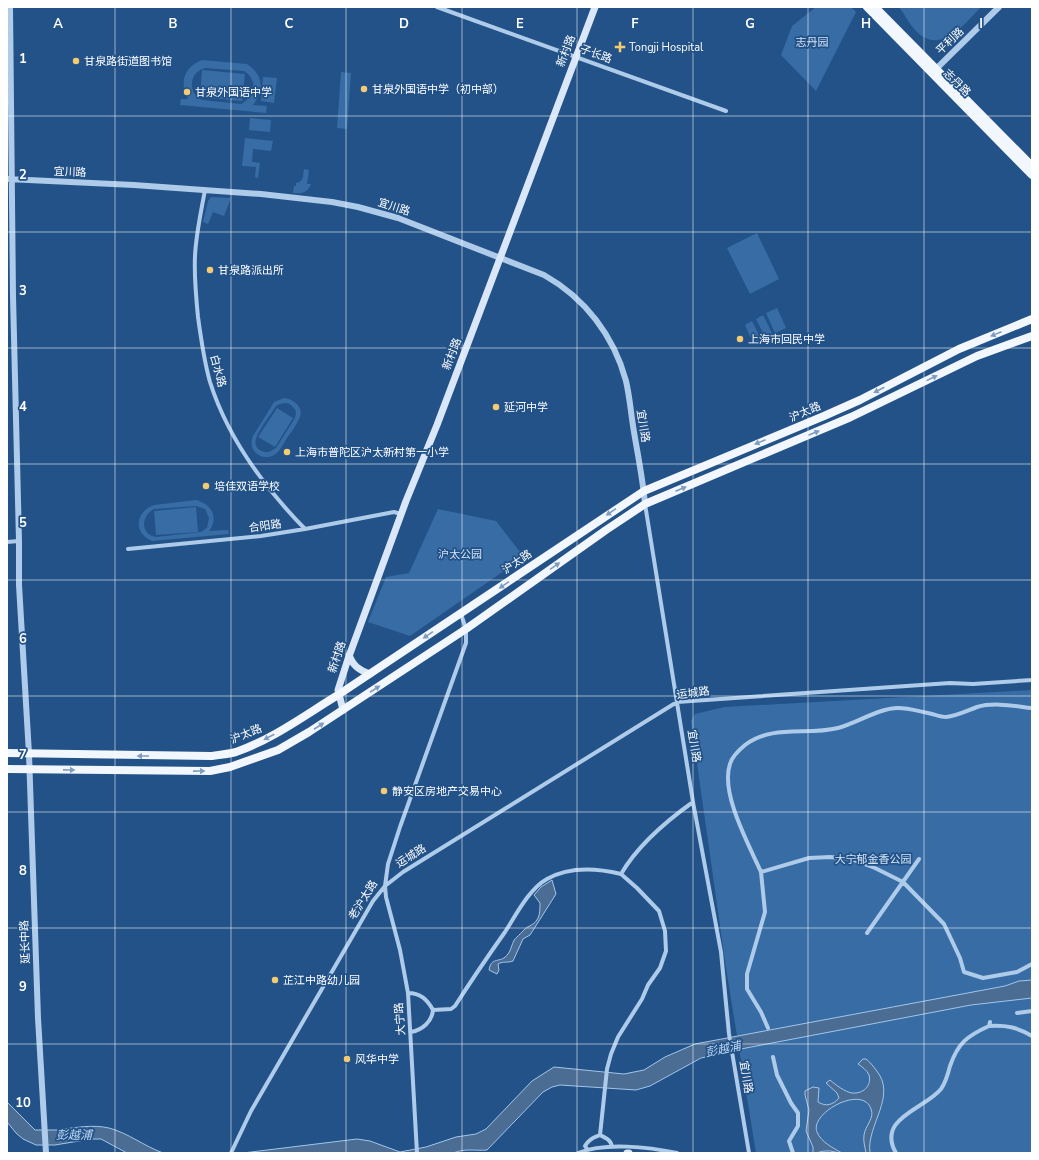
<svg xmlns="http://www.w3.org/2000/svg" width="1039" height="1160" viewBox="0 0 1039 1160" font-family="'Nunito Sans','Noto Sans SC',sans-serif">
<rect width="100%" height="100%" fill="#225288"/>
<!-- green -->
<path fill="#376ca5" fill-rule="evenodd" d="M816,7h35l5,5 -40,79 -35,-36 11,-29z
M899,7h82c-17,17 -41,50 -66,23 -6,-7 -11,-16 -16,-23z
M202,60l45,4c17,11 17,26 6,41l14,1 -1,7 -86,-8 1,-6h7c-9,-17 -4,-32 14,-39zM206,68l38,3c15,9 10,26 -3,33l-39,-4c-15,-7 -13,-29 4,-32z
M202,70l43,4 -3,27 -42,-4z
M341,72l10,1 -4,56 -10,-1z
M263,77l14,1 -3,25 -13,-2z
M250,118l21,2 -1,12 -21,-2z
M245,138l28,3 -2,10 -18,-2 -1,13 8,1 -2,15 -3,-1 1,-10 -14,-1z
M304,169l5,1 -2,14h4c-4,9 -9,10 -18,9l1,-7h2v-3c8,-1 7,-8 8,-14z
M211,197l20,1 -7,18 -11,-4 -5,12 -5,-2 5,-21z
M757,233l22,46 -29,15 -23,-46z
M777,308l9,20 -11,5 -9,-20z
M763,315l9,18 -7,4 -9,-18z
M752,321l9,18 -8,4 -8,-18z
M284,398c10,1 21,10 15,21 -3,7 -8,13 -12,19 -3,5 -7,14 -13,17 -7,4 -15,2 -20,-4 -3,-5 -3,-10 -1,-15l21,-34zM286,403l4,1 5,5 1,4 -1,5 -19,30 -7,4c-7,1 -16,-4 -13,-13 2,-8 15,-25 20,-33l4,-2z
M277,408l16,10 -18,29 -17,-10z
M196,500c16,4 23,18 13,31l19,-1 1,4 -77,7c-19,-8 -17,-29 2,-36zM196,506l9,3 4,9 -2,10 -6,4 -45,5c-16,-3 -15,-21 -2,-28z
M196,507l2,25 -42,3 -2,-24z
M438,509l58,12 28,36 -114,79 -42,-14 18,-45 23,-4z
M1032,690v463h-276l-30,-185 -35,-247 4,-7 29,-7z"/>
<!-- water -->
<path fill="#4b6c93" stroke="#a2c6eb" d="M552,880l4,14 -26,41 -7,4 -10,22c-5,2 -10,0 -15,3l1,6 -2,4 -8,-4c2,-12 8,-8 15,-12 8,-6 7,-14 11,-19 1,-1 10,-10 11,-11 5,-3 9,-4 12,-10 2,-4 2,-10 2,-15l-6,-8 7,-8z
M1032,980v18l-61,7 -225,43 -45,10 -51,28 -14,4 -76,-5 -8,2 -9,5 -56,58c-13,1 -21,-2 -34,3h-210l114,-14 13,2 30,11 26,-5 30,-10 20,-3 10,-5 46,-48 22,-14 70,7 20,-4 21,-13 30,-13 310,-58 14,-5z
M863,1059h3c4,3 7,7 10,11 22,26 -10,55 -6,83h-4c-1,-6 -3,-12 -2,-18 1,-9 11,-17 7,-26 -8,-25 -62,4 -54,23 4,10 16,16 25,21 -6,0 -11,-3 -16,-2 -5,0 -7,2 -13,2v-6l-7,-16 3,-21 -4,-15v-4l8,-4 6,1 -1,14c8,5 15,3 21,-4l-2,-5 -11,-10 4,-3c6,5 15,12 22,13 11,1 20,-7 17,-18 -2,-5 -7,-8 -11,-11z
M7,1102l28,28c7,0 14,0 21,0 18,-2 36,-6 53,-2 19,5 35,18 54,25h-36l-26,-14h-10l-36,6h-19l-13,-6 -7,-6 -9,-11z"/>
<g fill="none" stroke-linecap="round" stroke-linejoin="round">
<!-- minor -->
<path stroke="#aecbea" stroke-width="4" d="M437,7l289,104
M205,190c-4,22 -9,44 -10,66 -1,20 1,41 3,61 3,22 6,44 12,65 18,57 54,105 95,147
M645,504l48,298 28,150 8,82 20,119
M7,542l12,-1
M128,549l133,-13 44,-7 89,-17 7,2
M761,872c-12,-27 -41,-79 -31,-108 2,-8 9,-14 15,-19 28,-21 61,-9 93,-17 19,-5 41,-20 60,-20 10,0 20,3 30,5 6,1 12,4 18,4 11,-1 20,-6 31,-10 17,-5 37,-1 54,1
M867,933l52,-74
M408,993c12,0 19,6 25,17l18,-1 4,-3c16,-25 33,-50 50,-74 11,-17 24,-43 42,-53 23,-13 49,-11 74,-5 17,-29 44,-52 72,-72
M1017,1013l15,-2
M989,1026c17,-1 28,1 43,10
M768,1028l-7,-16 -14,-23v-15l18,-62 -4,-40 48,-14 21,-1 21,2 24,9 28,14 41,42 16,34 4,14 19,6 34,-6 15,-8
M411,1032c11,-2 21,-10 22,-22
M773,1057l4,18 14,28 7,10v13l-9,15 4,12
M600,1135c6,3 11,5 12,12
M587,1149l-2,-3c4,-7 8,-8 15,-11l7,-66 4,-15 7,-17 24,-38 6,-14 12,-17 6,-17 -1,-20 -6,-20 -22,-23 -16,-14
M231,1153l20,-42 122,-210 12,-15 18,-14 274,-170 273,-19 23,1 59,-4
M417,1153l-9,-160 -8,-43 -14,-53 -1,-11 3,-22 12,-37 66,-184v-14l-5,-15
M578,1153c27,-11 71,-6 99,0
M896,1153c-20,-35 29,-44 45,-64 5,-7 7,-15 9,-23 8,-23 17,-30 39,-40l1,-4"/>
<!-- tertiary -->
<path stroke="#aecbea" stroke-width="6" d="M10,7l3,289 6,245v44l10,169 9,264 8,135
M936,69l63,-62
M7,179l127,6 127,9 71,8 26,5 40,11 146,57c41,23 70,61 82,106 4,17 5,34 8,51 4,24 9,48 11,72"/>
<!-- secondary -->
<path stroke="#d9e7f8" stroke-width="7" d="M349,655c4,11 10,15 21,19
M343,710l-5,-20 10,-31 58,-158 31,-76 158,-418
M627,1153h2"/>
<!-- primary -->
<path stroke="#f2f7fe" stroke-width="8" d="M867,7l165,168
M875,7l157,159
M7,753l204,3c8,-1 17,-2 25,-4 37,-13 69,-37 102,-57l306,-204 180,-75 36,-16 99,-51 73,-30
M7,769l203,2 20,-4 48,-17 31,-18 157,-103 140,-99 39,-26 206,-87 126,-61 55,-20"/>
</g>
<!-- one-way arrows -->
<defs><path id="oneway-solid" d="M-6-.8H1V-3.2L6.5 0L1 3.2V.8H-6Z"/></defs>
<g fill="#809cbd">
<use href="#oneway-solid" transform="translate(996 334) rotate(158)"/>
<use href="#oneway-solid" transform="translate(932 378) rotate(-26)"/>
<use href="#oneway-solid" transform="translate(879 390) rotate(153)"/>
<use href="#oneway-solid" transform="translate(814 433) rotate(-23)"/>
<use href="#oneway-solid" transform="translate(760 442) rotate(158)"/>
<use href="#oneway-solid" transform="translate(681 489) rotate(-23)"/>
<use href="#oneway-solid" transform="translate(611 512) rotate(146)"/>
<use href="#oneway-solid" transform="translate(555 566) rotate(-35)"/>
<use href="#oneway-solid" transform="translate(504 585) rotate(146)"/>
<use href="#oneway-solid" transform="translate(428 635) rotate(146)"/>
<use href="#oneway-solid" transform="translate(375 689) rotate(-33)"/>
<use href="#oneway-solid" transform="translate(319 726) rotate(-33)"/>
<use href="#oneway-solid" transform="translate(269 737) rotate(152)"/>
<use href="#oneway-solid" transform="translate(143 756) rotate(-180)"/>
<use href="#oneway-solid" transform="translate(69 770) rotate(1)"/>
<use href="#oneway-solid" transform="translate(199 771) rotate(-1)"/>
</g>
<!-- grid -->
<path fill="none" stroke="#fff" stroke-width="1" stroke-opacity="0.55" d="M115,7v1146M231,7v1146M346,7v1146M462,7v1146M577,7v1146M693,7v1146M808,7v1146M924,7v1146M7,116h1025M7,232h1025M7,348h1025M7,464h1025M7,580h1025M7,696h1025M7,812h1025M7,928h1025M7,1044h1025"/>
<!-- markers -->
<g fill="#f5cb71" stroke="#225288" stroke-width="1.5">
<path d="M618 41h4v4h4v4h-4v4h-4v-4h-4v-4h4z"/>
<circle cx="76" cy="61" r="4"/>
<circle cx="364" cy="89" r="4"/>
<circle cx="187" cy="92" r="4"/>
<circle cx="210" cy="270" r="4"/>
<circle cx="740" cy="339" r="4"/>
<circle cx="496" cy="407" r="4"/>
<circle cx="287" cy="452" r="4"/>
<circle cx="206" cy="486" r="4"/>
<circle cx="384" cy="791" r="4"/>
<circle cx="275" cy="980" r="4"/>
<circle cx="347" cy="1059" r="4"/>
</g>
<g text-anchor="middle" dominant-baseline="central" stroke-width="3.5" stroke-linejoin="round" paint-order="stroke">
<!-- street labels -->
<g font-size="11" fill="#fff" stroke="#225288">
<text transform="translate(950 41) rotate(-44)">平利路</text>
<text transform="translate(566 51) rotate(-69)">新村路</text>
<text transform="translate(596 54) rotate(20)">子长路</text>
<text transform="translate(957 83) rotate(45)">志丹路</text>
<text transform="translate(70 172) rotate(2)">宜川路</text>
<text transform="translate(394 207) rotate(18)">宜川路</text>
<text transform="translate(452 354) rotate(-69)">新村路</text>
<text transform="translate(218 371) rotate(75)">白水路</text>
<text transform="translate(805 412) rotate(-23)">沪太路</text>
<text transform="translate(643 426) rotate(81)">宜川路</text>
<text transform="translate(265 526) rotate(-8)">合阳路</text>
<text transform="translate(517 562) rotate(-34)">沪太路</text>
<text transform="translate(337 657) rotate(-71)">新村路</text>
<text transform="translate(693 693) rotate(-7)">运城路</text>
<text transform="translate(246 734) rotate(-22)">沪太路</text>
<text transform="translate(694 746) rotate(81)">宜川路</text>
<text transform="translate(411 856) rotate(-32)">运城路</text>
<text transform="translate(363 900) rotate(-58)">老沪太路</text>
<text transform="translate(25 942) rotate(-92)">延长中路</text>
<text transform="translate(400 1019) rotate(-94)">大宁路</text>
<text transform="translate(746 1077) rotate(81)">宜川路</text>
</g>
<!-- park labels -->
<g font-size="11" fill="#d3e4f7" stroke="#225288">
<text x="812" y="42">志丹园</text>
<text x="460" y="554">沪太公园</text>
<text x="873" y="859">大宁郁金香公园</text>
</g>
<!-- poi labels -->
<g font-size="11" fill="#fff" stroke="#225288" text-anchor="start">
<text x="629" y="47">Tongji Hospital</text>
<text x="84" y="61">甘泉路街道图书馆</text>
<text x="372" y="89">甘泉外国语中学（初中部）</text>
<text x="195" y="92">甘泉外国语中学</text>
<text x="218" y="270">甘泉路派出所</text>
<text x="748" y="339">上海市回民中学</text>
<text x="504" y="407">延河中学</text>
<text x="295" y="452">上海市普陀区沪太新村第一小学</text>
<text x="214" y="486">培佳双语学校</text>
<text x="392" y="791">静安区房地产交易中心</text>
<text x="283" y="980">芷江中路幼儿园</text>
<text x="355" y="1059">风华中学</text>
</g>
<!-- water labels -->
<g font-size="12" font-style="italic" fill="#bad5f1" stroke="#225288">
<text transform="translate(723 1049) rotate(-12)">彭越浦</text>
<text x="74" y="1135">彭越浦</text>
</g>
</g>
<g font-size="13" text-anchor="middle" font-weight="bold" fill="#fff" stroke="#225288" stroke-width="3.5" stroke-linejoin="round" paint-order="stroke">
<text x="58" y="28">A</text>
<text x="173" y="28">B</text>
<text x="289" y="28">C</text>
<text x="404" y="28">D</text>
<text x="520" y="28">E</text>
<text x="635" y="28">F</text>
<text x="750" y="28">G</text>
<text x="866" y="28">H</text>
<text x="981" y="28">I</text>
<text x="23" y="63">1</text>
<text x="23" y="179">2</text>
<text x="23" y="295">3</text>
<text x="23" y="411">4</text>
<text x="23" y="527">5</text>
<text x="23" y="643">6</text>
<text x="23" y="759">7</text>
<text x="23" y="875">8</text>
<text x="23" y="991">9</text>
<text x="23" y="1107">10</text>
</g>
<!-- border -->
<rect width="1039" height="1160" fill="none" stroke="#ffffff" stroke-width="16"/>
</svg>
